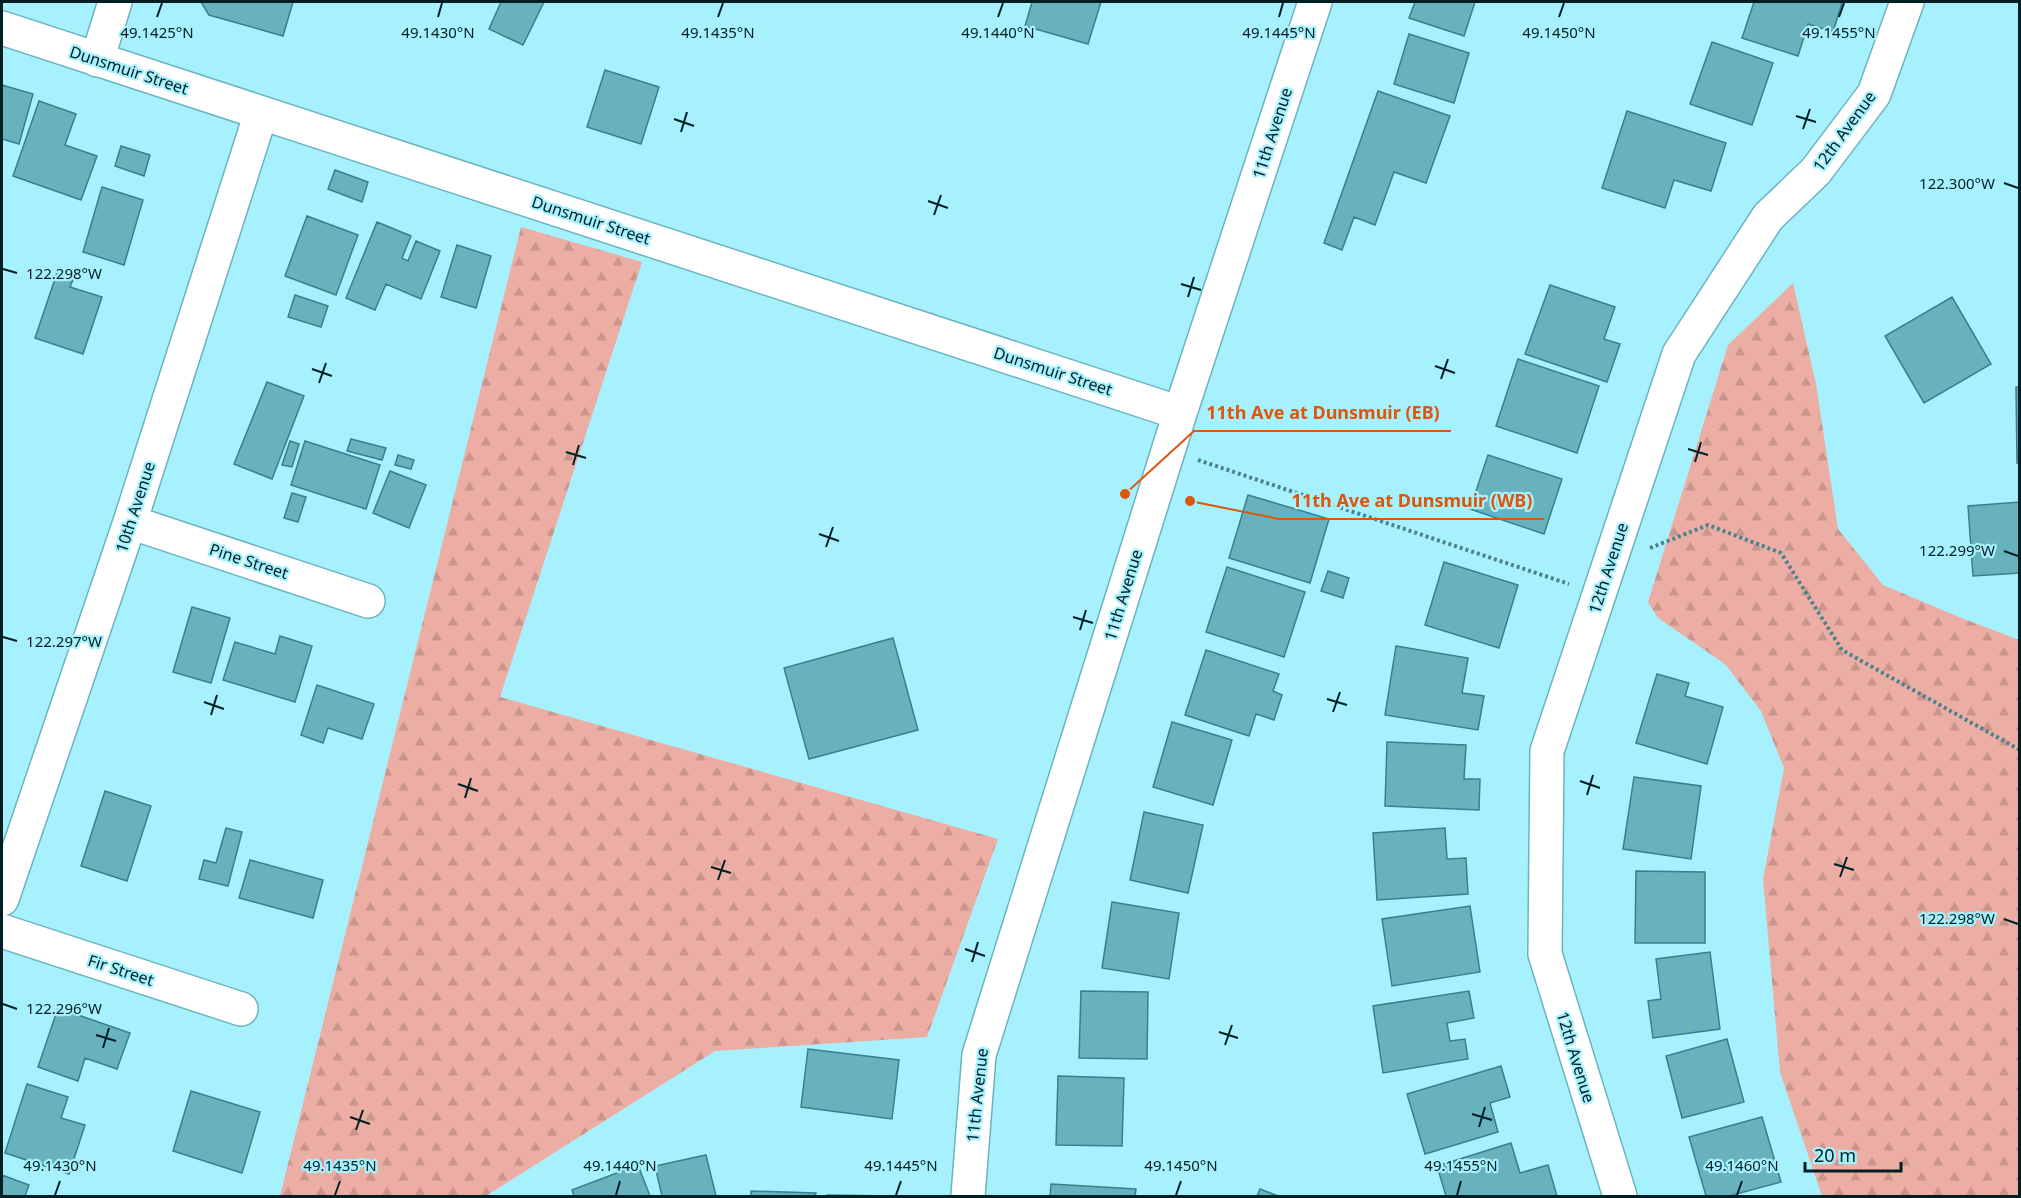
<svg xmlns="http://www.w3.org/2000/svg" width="2021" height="1198" viewBox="0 0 2021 1198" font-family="'Noto Sans',sans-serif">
<defs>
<pattern id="forest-firs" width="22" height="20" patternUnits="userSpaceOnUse" patternTransform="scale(1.5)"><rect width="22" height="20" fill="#ecaea4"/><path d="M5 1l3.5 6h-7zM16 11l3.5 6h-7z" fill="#c9958d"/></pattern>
</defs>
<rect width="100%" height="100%" fill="#a7f1fe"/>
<!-- forest -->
<path fill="url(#forest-firs)" d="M521,227l121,35 -142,435 498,142 -71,198 -212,14 -229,145h-206z
M1793,283l23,101 22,145 45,56 76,32 60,23v556h-197l-42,-124 -17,-193 21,-111 -23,-57 -36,-47 -67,-46 -10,-16 80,-257z"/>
<!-- building -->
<path fill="#68b2be" stroke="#36818d" stroke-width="1.5" d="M201,2h92l-10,34 -74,-21z
M501,2h43l-21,43 -34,-16z
M1032,2h69l-13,42 -63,-18z
M1415,2h60l-11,34 -55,-18z
M1754,2h84l4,1 -9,29 -25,-8 -10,32 -56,-18z
M1409,34l60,19 -15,50 -60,-19z
M1712,42l61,21 -21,62 -62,-21z
M605,70l54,17 -18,57 -54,-17z
M2,85l31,9 -14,50 -17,-5z
M1378,91l72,25 -24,67 -32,-11 -19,53 -21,-8 -12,33 -18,-7z
M39,101l37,13 -11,31 32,11 -16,44 -68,-24z
M1627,111l99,32 -15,48 -37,-11 -9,28 -63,-20z
M121,146l29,9 -6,21 -29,-10z
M335,170l33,12 -6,20 -34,-13z
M102,187l41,13 -19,65 -41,-13z
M307,216l51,19 -22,60 -51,-19z
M377,222l34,14 -9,22 6,3 8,-20 24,10 -19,48 -35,-15 -11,26 -29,-12z
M457,245l34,11 -15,52 -35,-11z
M58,270l17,5 -5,12 32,10 -19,57 -48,-16z
M1550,285l65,22 -11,32 16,5 -13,38 -82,-28z
M295,295l33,11 -7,21 -33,-10z
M1952,297l39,67 -67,39 -39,-67z
M1518,359l81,27 -22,67 -81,-27z
M267,382l37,14 -32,83 -38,-15z
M2016,387h4v76h-3z
M351,439l35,9 -4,12 -35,-9z
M290,441l9,3 -7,23 -10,-2z
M305,441l75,24 -14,44 -75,-24z
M398,455l16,5 -3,9 -16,-4z
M1488,455l74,24 -18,55 -74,-25z
M390,471l36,14 -17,43 -36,-15z
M292,493l14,4 -8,25 -14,-4z
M1248,495l81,24 -19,64 -81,-25z
M2020,502v71l-47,3 -5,-70z
M1444,562l74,23 -19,63 -74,-23z
M1227,567l78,25 -21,65 -78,-25z
M1328,571l21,7 -6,20 -22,-7z
M192,607l38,11 -19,65 -38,-11z
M280,636l32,10 -17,56 -72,-22 12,-38 40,12z
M893,638l25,92 -109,29 -25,-91z
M1396,646l72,12 -6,35 22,3 -6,34 -93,-15z
M1206,650l73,24 -6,17 9,4 -8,25 -18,-6 -7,22 -64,-21z
M1657,674l32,9 -4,13 38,11 -16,57 -71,-21z
M317,685l57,19 -12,35 -34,-11 -5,15 -22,-8z
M1172,722l60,18 -19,65 -60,-18z
M1387,742l79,3 -2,34h16l-1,31 -94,-4z
M1634,777l67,9 -10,73 -68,-10z
M105,791l46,15 -24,75 -46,-15z
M1144,812l59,13 -15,68 -58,-13z
M226,828l16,4 -14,54 -29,-7 5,-19 12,3z
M1445,828l2,31 19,-1 2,36 -91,6 -4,-67z
M250,860l73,20 -10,38 -74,-20z
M1636,871l69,1v71h-70z
M1112,902l67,11 -10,66 -67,-11z
M1470,906l10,66 -88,14 -10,-67z
M1710,952l10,77 -67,9 -5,-37 13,-2 -5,-40z
M1081,991l67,1 -1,67 -68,-1z
M1469,991l5,27 -27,5 3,18 15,-2 3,20 -85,14 -10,-67z
M58,1008l72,25 -13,36 -32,-11 -7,23 -40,-14z
M1727,1039l17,63 -62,16 -16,-62z
M808,1049l91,11 -7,59 -91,-12z
M1501,1066l9,31 -20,6 8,29 -73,22 -18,-60z
M1058,1076l66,2 -2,68 -66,-1z
M27,1084l41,13 -7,21 24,7 -16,49 -64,-21z
M191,1091l69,21 -18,61 -69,-22z
M1762,1117l19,65 -52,14h-23l-17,-59z
M1511,1143l9,30 28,-8 9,31h-111l-9,-30z
M706,1155l10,41h-54l-7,-30z
M638,1165l12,31h-76l-2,-6z
M2,1175l27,10 -4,11h-23z
M1051,1184l85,5 -1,7h-85z
M1260,1189l18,7h-21z
M751,1191l65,2 -1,3h-64z
M827,1195l67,1h-67z"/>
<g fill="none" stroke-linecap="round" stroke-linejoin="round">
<defs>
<path id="minor" d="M2,28l1178,385
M97,60l18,-58
M130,522l238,79
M2,899l128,-377 131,-409
M2,931l239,78
M968,1196l11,-141 201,-642 135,-411
M1620,1196l-75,-242 2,-203 132,-397 89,-137 48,-46 58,-77 33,-92"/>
</defs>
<!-- minor casing -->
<use href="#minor" stroke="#6ab4c0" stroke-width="36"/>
<!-- path -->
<path stroke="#4e828a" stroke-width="4" stroke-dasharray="3 3" stroke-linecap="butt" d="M1198,460l371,124
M1650,548l58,-23 73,28 61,97 178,100"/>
<!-- minor -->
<use href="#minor" stroke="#fff" stroke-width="33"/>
</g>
<!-- ticks -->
<path fill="none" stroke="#001f24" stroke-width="2" d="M157,17l5,-14M438,17l4,-14M718,17l5,-14M998,17l5,-14M1279,17l4,-14M1559,17l5,-14M1839,17l5,-14M1796,116l20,6M674,119l20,7M1803,129l7,-20M681,132l6,-20M2004,183l14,5M928,201l20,7M934,215l7,-20M3,269l14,4M1181,284l20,6M1188,297l6,-20M1435,366l20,7M312,369l20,7M1441,379l7,-20M319,383l7,-20M1688,449l20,6M566,452l20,6M1695,462l6,-20M573,465l6,-20M819,534l20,7M826,547l7,-20M2004,551l14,5M1073,617l20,6M1080,630l6,-20M3,637l14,4M1327,699l20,6M204,702l20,7M1333,712l7,-20M211,715l6,-20M1580,781l20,7M458,784l20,7M1587,795l6,-20M465,798l6,-20M1834,864l20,6M711,867l20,6M1840,877l7,-20M718,880l7,-20M2004,919l14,5M965,949l20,7M972,962l6,-20M3,1004l14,5M1219,1032l19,6M96,1035l20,6M1225,1045l7,-20M103,1048l6,-20M1472,1114l20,6M350,1117l20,7M1479,1127l6,-20M356,1130l7,-20M55,1195l5,-14M335,1195l5,-14M616,1195l4,-14M896,1195l5,-14M1176,1195l5,-14M1457,1195l4,-14M1737,1195l5,-14"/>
<g text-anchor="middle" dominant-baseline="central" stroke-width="4.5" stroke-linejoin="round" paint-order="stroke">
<!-- street labels -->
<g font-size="16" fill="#001f24" stroke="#a7f1fe">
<text transform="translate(129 70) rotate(18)">Dunsmuir Street</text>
<text transform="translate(1844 131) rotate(-54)">12th Avenue</text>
<text transform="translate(1272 133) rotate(-72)">11th Avenue</text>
<text transform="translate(591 220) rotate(18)">Dunsmuir Street</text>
<text transform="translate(1053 371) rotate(18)">Dunsmuir Street</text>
<text transform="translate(135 507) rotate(-72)">10th Avenue</text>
<text transform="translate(249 561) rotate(18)">Pine Street</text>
<text transform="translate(1608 568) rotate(-72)">12th Avenue</text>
<text transform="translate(1123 595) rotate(-73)">11th Avenue</text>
<text transform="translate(121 970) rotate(18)">Fir Street</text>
<text transform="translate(1576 1057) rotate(73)">12th Avenue</text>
<text transform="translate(977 1095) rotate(-84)">11th Avenue</text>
</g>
</g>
<g font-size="15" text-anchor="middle" fill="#001f24" stroke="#a7f1fe" stroke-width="4.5" stroke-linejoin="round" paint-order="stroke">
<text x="157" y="38">49.1425°N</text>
<text x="438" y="38">49.1430°N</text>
<text x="718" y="38">49.1435°N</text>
<text x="998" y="38">49.1440°N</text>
<text x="1279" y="38">49.1445°N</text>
<text x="1559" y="38">49.1450°N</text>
<text x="1839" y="38">49.1455°N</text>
<text x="1957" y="189">122.300°W</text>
<text x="64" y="279">122.298°W</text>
<text x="1957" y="556">122.299°W</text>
<text x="64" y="647">122.297°W</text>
<text x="1957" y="924">122.298°W</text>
<text x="64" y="1014">122.296°W</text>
<text x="60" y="1171">49.1430°N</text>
<text x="340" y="1171">49.1435°N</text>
<text x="620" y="1171">49.1440°N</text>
<text x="901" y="1171">49.1445°N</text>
<text x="1181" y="1171">49.1450°N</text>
<text x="1461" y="1171">49.1455°N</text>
<text x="1742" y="1171">49.1460°N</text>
</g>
<!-- callouts -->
<path fill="none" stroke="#dc560d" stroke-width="2" d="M1125 494L1194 431H1451M1190 501L1279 519H1544"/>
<g fill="#dc560d" stroke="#a7f1fe" stroke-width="2">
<circle cx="1125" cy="494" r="6"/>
<circle cx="1190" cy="501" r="6"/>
</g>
<g font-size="18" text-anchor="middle" font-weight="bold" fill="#dc560d" stroke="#a7f1fe" stroke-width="4.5" stroke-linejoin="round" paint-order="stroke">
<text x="1323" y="419">11th Ave at Dunsmuir (EB)</text>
<text x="1412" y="507">11th Ave at Dunsmuir (WB)</text>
</g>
<!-- border -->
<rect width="2021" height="1198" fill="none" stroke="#001f24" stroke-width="6"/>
<!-- scale -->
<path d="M1805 1162v9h96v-9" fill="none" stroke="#001f24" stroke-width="3"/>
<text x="1814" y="1162" font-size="18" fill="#001f24" stroke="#a7f1fe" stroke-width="4.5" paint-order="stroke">20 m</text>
</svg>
